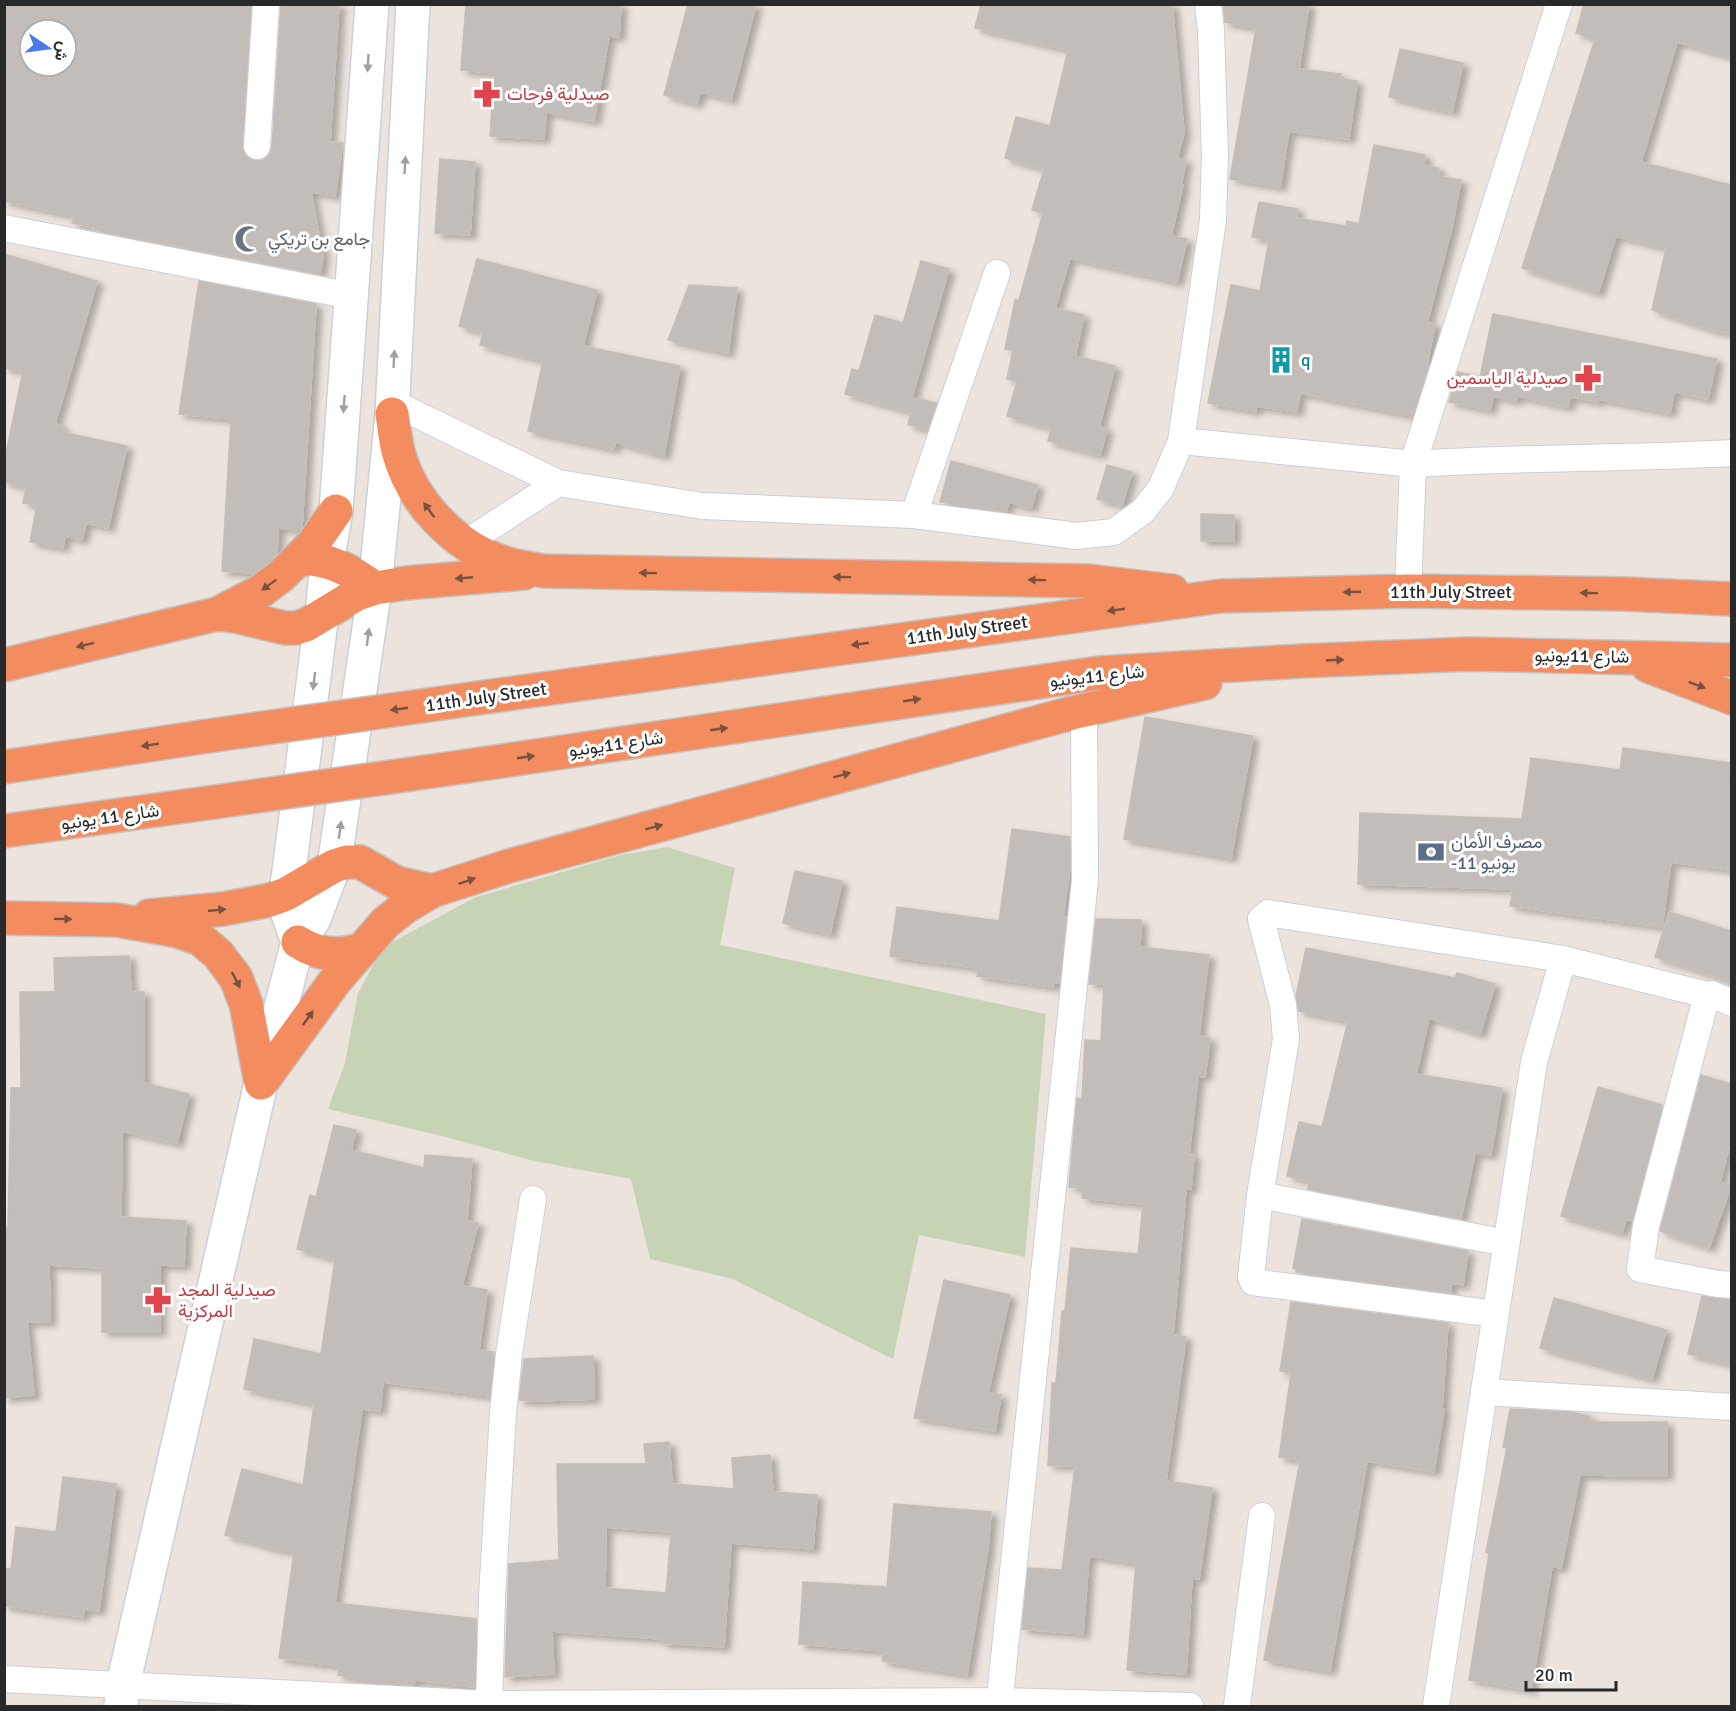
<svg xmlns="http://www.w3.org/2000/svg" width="1736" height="1711" viewBox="0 0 1736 1711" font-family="Signika,Vazirmatn,sans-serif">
<defs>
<filter id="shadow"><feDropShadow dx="6" dy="4" stdDeviation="3" flood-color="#0004"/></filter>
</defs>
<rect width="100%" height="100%" fill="#ebe3dc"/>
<!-- cemetery -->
<path fill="#c7d3b5" d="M667,847l68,21 -15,77 326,69 -21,243 -106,-22 -26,124 -160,-80 -83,-20 -19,-80 -97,-18 -88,-24 -118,-28 17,-46 13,-70 25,-46 93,-50 145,-42z"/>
<!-- building -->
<path fill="#c3bdb9" stroke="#c6beb6" stroke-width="1.5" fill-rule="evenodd" filter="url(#shadow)" d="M4,4h247l-9,141 1,7 5,6 9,3 6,-1 6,-5 3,-8 9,-143h58l-9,138 13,1 -8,53 -24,-4 12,64 -3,18 -226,-44 1,-3 -23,-4 2,-7 -70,-15zM30,30h36v36h-36z
M466,4h155l-2,33 -10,-1 -15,85 -48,-9 -2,27 -54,-3 4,-63 -33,-3z
M688,4h68l-25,96 -31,-8 -3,12 -33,-9z
M981,4h191l12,129 -7,25 9,2 -5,25h2l-12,51 16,3 -10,43 -107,-24 -15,50 29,7 -9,41 40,10 -16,61 8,2 -7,26 -52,-14 3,-13 -44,-12 10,-35 -10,-2 6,-29 -8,-1 10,-49h4l24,-87 -11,-3 12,-41 -39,-11 11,-41 34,9 18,-76 -93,-22z
M1223,4h86l-10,65 42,5 -1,5 17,2 -8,58 -60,-8 -9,56 -50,-8 26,-151 -31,-6z
M1584,4h147v53l-54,-15 -36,120 90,23v148l-19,-3 -60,-20 14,-62 -50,-12 -18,57 -76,-25 73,-229 -19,-6z
M1400,49l63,14 -11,49 -63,-15z
M1374,145l51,10 -1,10 15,3 -1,8 23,4 -9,47 -25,96 8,1 -8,41h2l-17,51 -112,-23 -3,19 -41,-6v5l-48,-8 23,-118 29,6 9,-51 -17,-3 7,-35 39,7 -2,9 50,8 1,-5 12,3z
M440,159l35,3 -5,73 -35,-2z
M4,254l93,27 -42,143 8,2 -1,6 65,14 -19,82 -22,-5 -4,17 -17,-4 -2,12 -33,-6 7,-37 -14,-2 3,-16 -22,-5v-19l19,-92 -19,-3z
M477,259l120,31 -14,56 97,20 -16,90 -49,-14 -1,7 -86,-18 15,-70 -63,-16 3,-12 -24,-7z
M921,261l28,8 -41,142 -63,-17 7,-25 7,2 16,-56 28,8z
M199,281l117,23 -14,223 -2,3 -22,-2 -1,26 -23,19 -32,-2 9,-152 -52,-5z
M689,285l48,3 -9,65 -60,-13z
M1493,314l224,45 -9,40 -34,-7 -4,21 -72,-14v3l-28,-5 -2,10 -51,-11 -1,5 -23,-5 -3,14 -41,-8 9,-30 22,5z
M914,398l23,5 -9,26 -20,-4z
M951,461l87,24 -7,23 -22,-6 -3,10 -66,-10z
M1107,465l25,7 -10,33 -25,-6z
M1201,514l33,1v26h-33z
M1145,717l108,19 -22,122 -107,-19z
M1623,748l107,15 -2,16h3v91l-60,-8 -9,65 -152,-21 3,-17 -155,-5 2,-71 162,6 9,-61 89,12z
M1012,829l58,8v31l-7,49h3l-7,66 -5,-1 -1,5 -76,-11 1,-8 -88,-12 7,-49 102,14z
M795,871l47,10 -12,53 -47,-11z
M1669,912l62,19v50l-76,-24z
M1096,919l45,1 -1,27 69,8 -10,81 11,2 -5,39 -7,-1 -9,78h5l-3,35h-5l-13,146 13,2 -20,144 46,7 -13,91 -7,-1 -6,96 -59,-4 9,-107 -47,-7 -6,78 -61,-5 6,-61 34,2 13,-104 -27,-1 4,-82h4l6,-72h3l6,-63 67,6 5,-50 -61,-6 1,-10 -14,-1 8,-89 5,1 3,-59 16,1 3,-57h-15z
M1306,948l149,30 2,-5 38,11 -15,50 -51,-16 -13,56 86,14 -11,67 -16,-2 -14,66 -153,-30 1,-8 -22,-5 12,-54 23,5 26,-106 -49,-10 -3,-15z
M129,956l2,36h13v91l45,11 -12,49 -55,-12 -1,86 65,4 -2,45 -24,-1v67h-58v-64l-53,-3 1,57h-23l7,73 -30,3v-170h4l3,-140h10l-1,-96h35l-1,-34z
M1701,1075l30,9v56l-11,42 11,4 -22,62 -49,-17z
M1598,1087l64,18 -30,116 -6,-2 -4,14 -61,-17z
M334,1125l22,5 -5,20 73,18 1,-13 47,4 -5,62 11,2 -16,63 25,4 -8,60 14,2 -3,44 -107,-14 -3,29 -18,-2 -27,194 141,16 -2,68 -59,-7 -1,5 -57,-3v-4l-19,-3 1,-9 -60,-8 15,-106 -17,-3 -52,-14 17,-66 61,16 11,-81 -70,-15 10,-50 67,15 14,-95 -38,-10 13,-54 6,2z
M1302,1219l166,32 -5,34 -12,-2v10l-155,-21v-3l-3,-1z
M944,1280l66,15 -22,98 13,2 -6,36 -81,-13z
M1702,1296l29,4v64l-43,-10z
M1554,1298l112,32 -14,49 -112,-31z
M1291,1302l157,21 -6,86h2l-10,63 -67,-11 -37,210 -66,-11 36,-200 -21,-3 12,-84 -11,-2z
M593,1356l1,43 -62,2 -13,-1 5,-41z
M1510,1409l61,3 19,4 -1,6h78v54l-87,-1 -19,93 -9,-2 -21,124 -62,-10 20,-127 -3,-1 21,-104 -4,-1z
M669,1442l3,42 62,5 -2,-31 38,-3 3,37 44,3 -4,54 -82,-6 -7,104 -62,-4 1,-4 -111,-8 2,43 -49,3 4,-113 50,-4 -2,-96h89l-2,-20zM606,1527l65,5 -5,61 -61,-5z
M63,1477l53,7 -17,127 -15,-2 -1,8 -79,-11v-38l7,1 5,-42 40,5z
M894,1504l97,8 -3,36 -21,127 -85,-14 2,-10 -85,-7 4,-62 84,5z"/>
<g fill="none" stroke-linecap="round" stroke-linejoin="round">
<defs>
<path id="street" d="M257,146l9,-142
M4,228l348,68
M391,402l167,81
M1181,441l32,-221 2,-64 -4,-126 -3,-26
M914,515l83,-242
M464,544l94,-61 145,23 211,9 163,21 37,-4 29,-21 18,-23 20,-47 232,23 146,-460
M1408,591l5,-127c106,-7 212,-5 319,-11
M1707,995l-61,231 -6,43 78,15 14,1
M1260,1195l246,48
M1495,1314l-242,-32 -2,-5 9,-82 26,-156 -3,-34 -22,-86 7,-6 295,46 144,36 4,-1 21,9
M1484,1392l50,-330 29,-103
M4,1679l485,25 510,-3 191,5
M489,1704l3,-107 11,-184 6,-59 24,-155
M999,1706l86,-826 -1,-170
M1237,1706l25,-190
M1436,1706l48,-314 248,15"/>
<path id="secondary" d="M298,942l-10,-28 -2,-20 36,-280 5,-52 9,-51 36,-507
M121,1706l2,-21 138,-602 37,-141 16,-23 20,-53 41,-278 17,-174 21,-410"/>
<path id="highway" d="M392,414c2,12 3,25 6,37 13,50 56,95 104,111 13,5 28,6 42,9l544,10 84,10
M300,559c28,-2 53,13 75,29
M217,614l19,2 49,12h11l10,-3 51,-31 18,-6 31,-5 118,-10
M4,665l213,-51 44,-23 20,-15 32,-32 23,-33
M1648,666l84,32
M478,698l743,-102 187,-5 217,3 107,5
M468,766l631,-93 203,-12 168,-7 262,6
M4,767l204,-31
M4,831l211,-29
M149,916l74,-7 47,-9 16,-6 48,-28 13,-4h13l37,21 35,8
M4,918l113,2 61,11 22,8 18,15 18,24 10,26 15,79
M298,942c20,13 40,15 62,8
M261,1083l74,-102 50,-58 20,-16 27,-16 77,-25 563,-153 133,-30"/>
</defs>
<!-- street casing -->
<use href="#street" stroke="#cbd0da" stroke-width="28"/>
<!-- secondary casing -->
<use href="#secondary" stroke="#cbd0da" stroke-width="36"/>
<!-- highway casing -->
<use href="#highway" stroke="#c3c3c3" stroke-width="36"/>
<!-- street -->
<use href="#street" stroke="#fff" stroke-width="26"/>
<!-- secondary -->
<use href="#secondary" stroke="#fff" stroke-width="33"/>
<!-- highway -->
<use href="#highway" stroke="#f38d5f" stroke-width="33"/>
<defs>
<path id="highway-bridge" d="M208,736l270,-38
M215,802l253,-36"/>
</defs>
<!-- highway-bridge casing -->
<use href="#highway-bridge" stroke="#c3c3c3" stroke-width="36" stroke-linecap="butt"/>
<!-- highway-bridge -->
<use href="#highway-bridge" stroke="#f38d5f" stroke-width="33"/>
</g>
<!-- one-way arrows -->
<defs><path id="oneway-solid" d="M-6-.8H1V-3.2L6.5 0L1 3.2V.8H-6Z" transform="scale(1.5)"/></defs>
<g fill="#9f9f9f">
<use href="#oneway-solid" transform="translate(368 63) rotate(93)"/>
<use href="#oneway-solid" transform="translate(405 165) rotate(-87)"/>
<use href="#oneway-solid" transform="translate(394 359) rotate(-87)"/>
<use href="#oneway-solid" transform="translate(344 404) rotate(94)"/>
<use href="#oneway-solid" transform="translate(368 637) rotate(-82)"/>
<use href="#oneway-solid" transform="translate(314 681) rotate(97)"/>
<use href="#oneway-solid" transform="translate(340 830) rotate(-82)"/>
</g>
<g fill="#7a513f">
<use href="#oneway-solid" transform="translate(429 510) rotate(-126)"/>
<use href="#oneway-solid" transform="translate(648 573) rotate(-179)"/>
<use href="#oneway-solid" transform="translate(842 577) rotate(-179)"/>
<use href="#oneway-solid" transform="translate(464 578) rotate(175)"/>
<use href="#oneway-solid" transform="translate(1037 580) rotate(-179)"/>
<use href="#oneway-solid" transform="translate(269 585) rotate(143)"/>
<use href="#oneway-solid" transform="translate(1352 592) rotate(178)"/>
<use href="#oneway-solid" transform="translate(1589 593) rotate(-179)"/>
<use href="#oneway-solid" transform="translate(1116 610) rotate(172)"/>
<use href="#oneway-solid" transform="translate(860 644) rotate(172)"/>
<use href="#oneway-solid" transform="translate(85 645) rotate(167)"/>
<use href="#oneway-solid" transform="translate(1335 660) rotate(-2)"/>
<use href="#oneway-solid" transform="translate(1697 685) rotate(21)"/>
<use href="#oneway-solid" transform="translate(912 700) rotate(-8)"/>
<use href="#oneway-solid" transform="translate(399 709) rotate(172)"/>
<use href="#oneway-solid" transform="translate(719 729) rotate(-8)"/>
<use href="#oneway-solid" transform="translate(150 745) rotate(171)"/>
<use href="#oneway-solid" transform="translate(526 757) rotate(-8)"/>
<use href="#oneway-solid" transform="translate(842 775) rotate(-15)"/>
<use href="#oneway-solid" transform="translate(654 827) rotate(-15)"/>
<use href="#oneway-solid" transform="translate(467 881) rotate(-19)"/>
<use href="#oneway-solid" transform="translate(217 910) rotate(-6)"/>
<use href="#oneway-solid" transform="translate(63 919) rotate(1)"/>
<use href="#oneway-solid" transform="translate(236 980) rotate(63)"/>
<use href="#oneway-solid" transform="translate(308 1018) rotate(-54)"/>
</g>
<!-- icons -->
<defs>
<symbol id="pharmacy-bare" viewBox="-9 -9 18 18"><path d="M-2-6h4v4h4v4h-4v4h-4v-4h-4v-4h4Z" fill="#e0444e" stroke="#fff" stroke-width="2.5" paint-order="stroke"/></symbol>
<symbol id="mosque-bare" viewBox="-9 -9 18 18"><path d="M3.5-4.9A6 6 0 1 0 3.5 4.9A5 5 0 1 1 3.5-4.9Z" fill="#6b7280" stroke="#fff" stroke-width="2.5" paint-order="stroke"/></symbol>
<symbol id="building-bare" viewBox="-9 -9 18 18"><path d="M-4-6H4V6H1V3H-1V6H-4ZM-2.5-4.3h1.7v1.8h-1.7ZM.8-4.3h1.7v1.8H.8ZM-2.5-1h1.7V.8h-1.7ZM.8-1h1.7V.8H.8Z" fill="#0f9aa8" stroke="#fff" stroke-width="2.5" paint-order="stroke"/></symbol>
<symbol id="bank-bare" viewBox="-9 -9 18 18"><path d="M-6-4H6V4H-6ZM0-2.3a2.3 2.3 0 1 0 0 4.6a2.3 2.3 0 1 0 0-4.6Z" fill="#5c6f8a" stroke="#fff" stroke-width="2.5" paint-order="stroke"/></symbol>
</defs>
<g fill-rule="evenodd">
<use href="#pharmacy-bare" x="468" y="75" width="38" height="38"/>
<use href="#mosque-bare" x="229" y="220" width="38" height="38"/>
<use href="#building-bare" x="1262" y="341" width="38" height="38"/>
<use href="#pharmacy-bare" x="1569" y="359" width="38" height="38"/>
<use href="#bank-bare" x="1412" y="833" width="38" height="38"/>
<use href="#pharmacy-bare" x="139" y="1281" width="38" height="38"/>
</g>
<g text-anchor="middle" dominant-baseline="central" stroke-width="6" stroke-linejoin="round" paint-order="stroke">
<!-- health labels -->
<g font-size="18" fill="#be3a42" stroke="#fff" text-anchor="start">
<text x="507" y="94">صيدلية فرحات</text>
<text x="1568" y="378" text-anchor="end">صيدلية الياسمين</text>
<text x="178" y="1290">صيدلية المجد<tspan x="178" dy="21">المركزية</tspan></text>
</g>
<!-- worship labels -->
<g font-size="18" fill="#5b616d" stroke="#fff" text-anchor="start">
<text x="268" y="239">جامع بن تريكي</text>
</g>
<!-- culture labels -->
<g font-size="18" fill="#0d838f" stroke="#fff" text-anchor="start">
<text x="1301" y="360">q</text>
</g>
<!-- street labels -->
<g font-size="18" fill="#292929" stroke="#fff">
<text x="1451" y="592">11th July Street</text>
<text transform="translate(967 630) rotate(-8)">11th July Street</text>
<text transform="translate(1582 656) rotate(1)">شارع 11يونيو</text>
<text transform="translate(1097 676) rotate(-6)">شارع 11يونيو</text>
<text transform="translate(486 697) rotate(-8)">11th July Street</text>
<text transform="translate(616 744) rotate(-8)">شارع 11يونيو</text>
<text transform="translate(110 817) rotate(-8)">شارع 11 يونيو</text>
</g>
<!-- service labels -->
<g font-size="18" fill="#4e5e75" stroke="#fff" text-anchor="start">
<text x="1451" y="842">مصرف الأمان<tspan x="1451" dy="21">-11 يونيو</tspan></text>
</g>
</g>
<!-- border -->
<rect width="1736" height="1711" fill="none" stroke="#292929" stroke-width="12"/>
<!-- north arrow -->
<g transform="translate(48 48) rotate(103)"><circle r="28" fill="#ffffff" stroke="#a9a9a9" stroke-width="1.5"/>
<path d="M0-4.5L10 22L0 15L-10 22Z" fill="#477aed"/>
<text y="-9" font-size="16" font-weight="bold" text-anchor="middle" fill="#292929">ش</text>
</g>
<!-- scale -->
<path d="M1526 1681v9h90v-9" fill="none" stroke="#292929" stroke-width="3"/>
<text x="1535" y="1681" font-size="18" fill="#292929" stroke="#ffffff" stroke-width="4.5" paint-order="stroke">20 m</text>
</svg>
